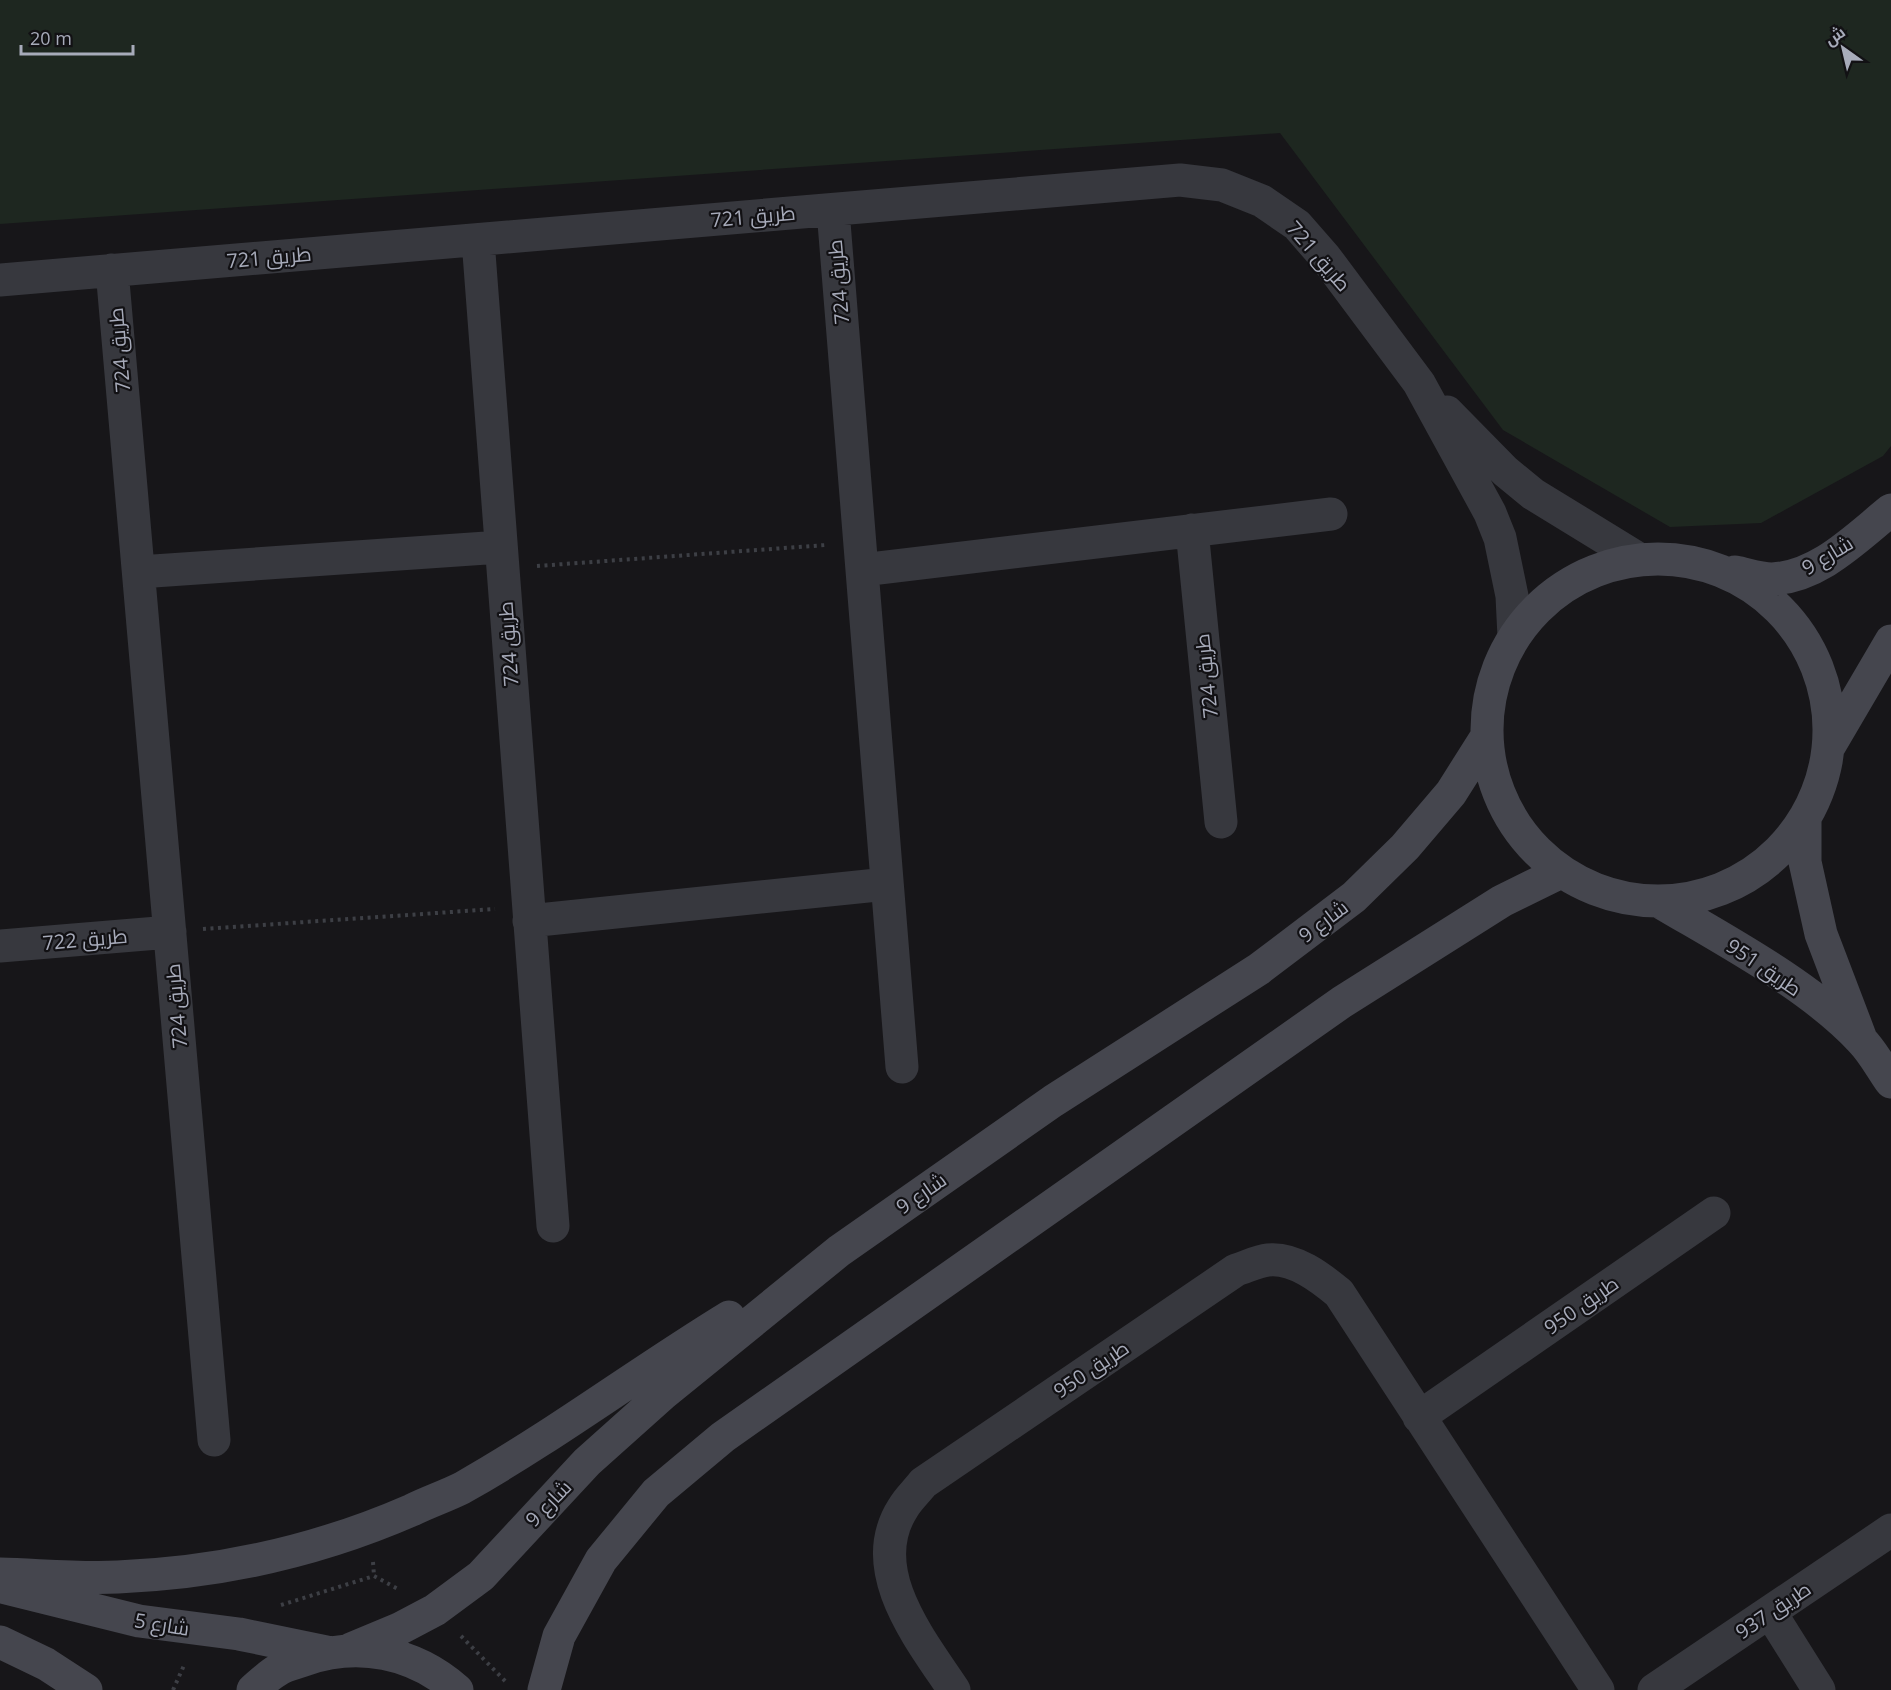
<svg xmlns="http://www.w3.org/2000/svg" width="1891" height="1690" viewBox="0 0 1891 1690" font-family="'Open Sans',Cairo,sans-serif">
<rect width="100%" height="100%" fill="#171619"/>
<!-- green -->
<path fill="#1e2720" d="M0,0h1891v446l-8,10 -122,67 -91,4 -167,-97 -223,-297 -1280,91z"/>
<g fill="none" stroke-linecap="round" stroke-linejoin="round">
<!-- path -->
<path stroke="#3d3f45" stroke-width="4" stroke-dasharray="3 4.5" stroke-linecap="butt" d="M537,566l289,-21
M203,929l292,-20
M373,1562l1,14
M281,1605l93,-29 24,13
M461,1636l47,48
M173,1690l12,-27"/>
<!-- street -->
<path stroke="#37383e" stroke-width="33" d="M833,210l69,857
M478,240l75,986
M112,270l102,1170
M0,280l1180,-100 42,5 40,16 35,24 28,32 94,126 71,130 10,25 12,58 2,41
M1447,412l58,59 28,23 106,65
M1192,530l29,292
M862,570l469,-56
M139,572l362,-25
M529,921l358,-37
M0,946l170,-14
M1419,1417l295,-204
M1770,1612l49,78
M954,1690c-33,-50 -91,-120 -51,-182 5,-9 14,-17 20,-25l313,-213c10,-3 22,-9 32,-10 26,-3 53,18 71,33l259,397
M1654,1690l237,-160"/>
<!-- secondary -->
<path stroke="#45464e" stroke-width="33" d="M1487 730a171 171 0 1 1 342 0a171 171 0 1 1-342 0Z
M1735,572c11,2 25,7 37,7 47,-2 84,-41 119,-69
M1830,745l61,-104
M1805,819v43l16,72 40,105
M1660,902c64,38 151,84 201,138 12,12 20,28 30,42
M0,1574c39,1 79,5 118,3 102,-4 200,-26 294,-67 16,-8 34,-14 50,-22 92,-52 177,-116 267,-171
M2,1587l137,34 100,13 87,18
M0,1642l46,22 40,26
M351,1649l48,-20 36,-19 46,-34 106,-114 76,-68 176,-143 214,-150 206,-132 95,-72 51,-50 46,-54 36,-57
M253,1690c8,-7 16,-15 25,-20 7,-5 18,-7 26,-10 54,-19 110,-8 153,30
M544,1690l15,-54 42,-76 55,-67 67,-56 619,-435 160,-101 59,-29"/>
</g>
<g text-anchor="middle" dominant-baseline="central" stroke-width="4.5" stroke-linejoin="round" paint-order="stroke">
<!-- street labels -->
<g font-size="20" fill="#a7abba" stroke="#121114">
<text transform="translate(753 216) rotate(-5)">طريق 721</text>
<text transform="translate(1319 256) rotate(49)">طريق 721</text>
<text transform="translate(269 257) rotate(-5)">طريق 721</text>
<text transform="translate(838 282) rotate(-95)">طريق 724</text>
<text transform="translate(119 350) rotate(-95)">طريق 724</text>
<text transform="translate(1827 555) rotate(-31)">شارع 9</text>
<text transform="translate(508 644) rotate(-94)">طريق 724</text>
<text transform="translate(1206 676) rotate(-96)">طريق 724</text>
<text transform="translate(1323 921) rotate(-37)">شارع 9</text>
<text transform="translate(85 939) rotate(-5)">طريق 722</text>
<text transform="translate(1764 967) rotate(34)">طريق 951</text>
<text transform="translate(176 1006) rotate(-95)">طريق 724</text>
<text transform="translate(921 1193) rotate(-35)">شارع 9</text>
<text transform="translate(1581 1305) rotate(-35)">طريق 950</text>
<text transform="translate(1091 1369) rotate(-34)">طريق 950</text>
<text transform="translate(548 1503) rotate(-46)">شارع 9</text>
<text transform="translate(1773 1610) rotate(-34)">طريق 937</text>
<text transform="translate(162 1624) rotate(9)">شارع 5</text>
</g>
</g>
<!-- north arrow -->
<g transform="translate(1843 48) rotate(326)" stroke="#121114" stroke-width="4.5" paint-order="stroke">
<path d="M0-4.5L10 22L0 15L-10 22Z" fill="#a7abba"/>
<text y="-9" font-size="16" font-weight="bold" text-anchor="middle" fill="#a7abba">ش</text>
</g>
<!-- scale -->
<path d="M21 45v9h112v-9" fill="none" stroke="#a7abba" stroke-width="3"/>
<text x="30" y="45" font-size="18" fill="#a7abba" stroke="#121114" stroke-width="4.5" paint-order="stroke">20 m</text>
</svg>
